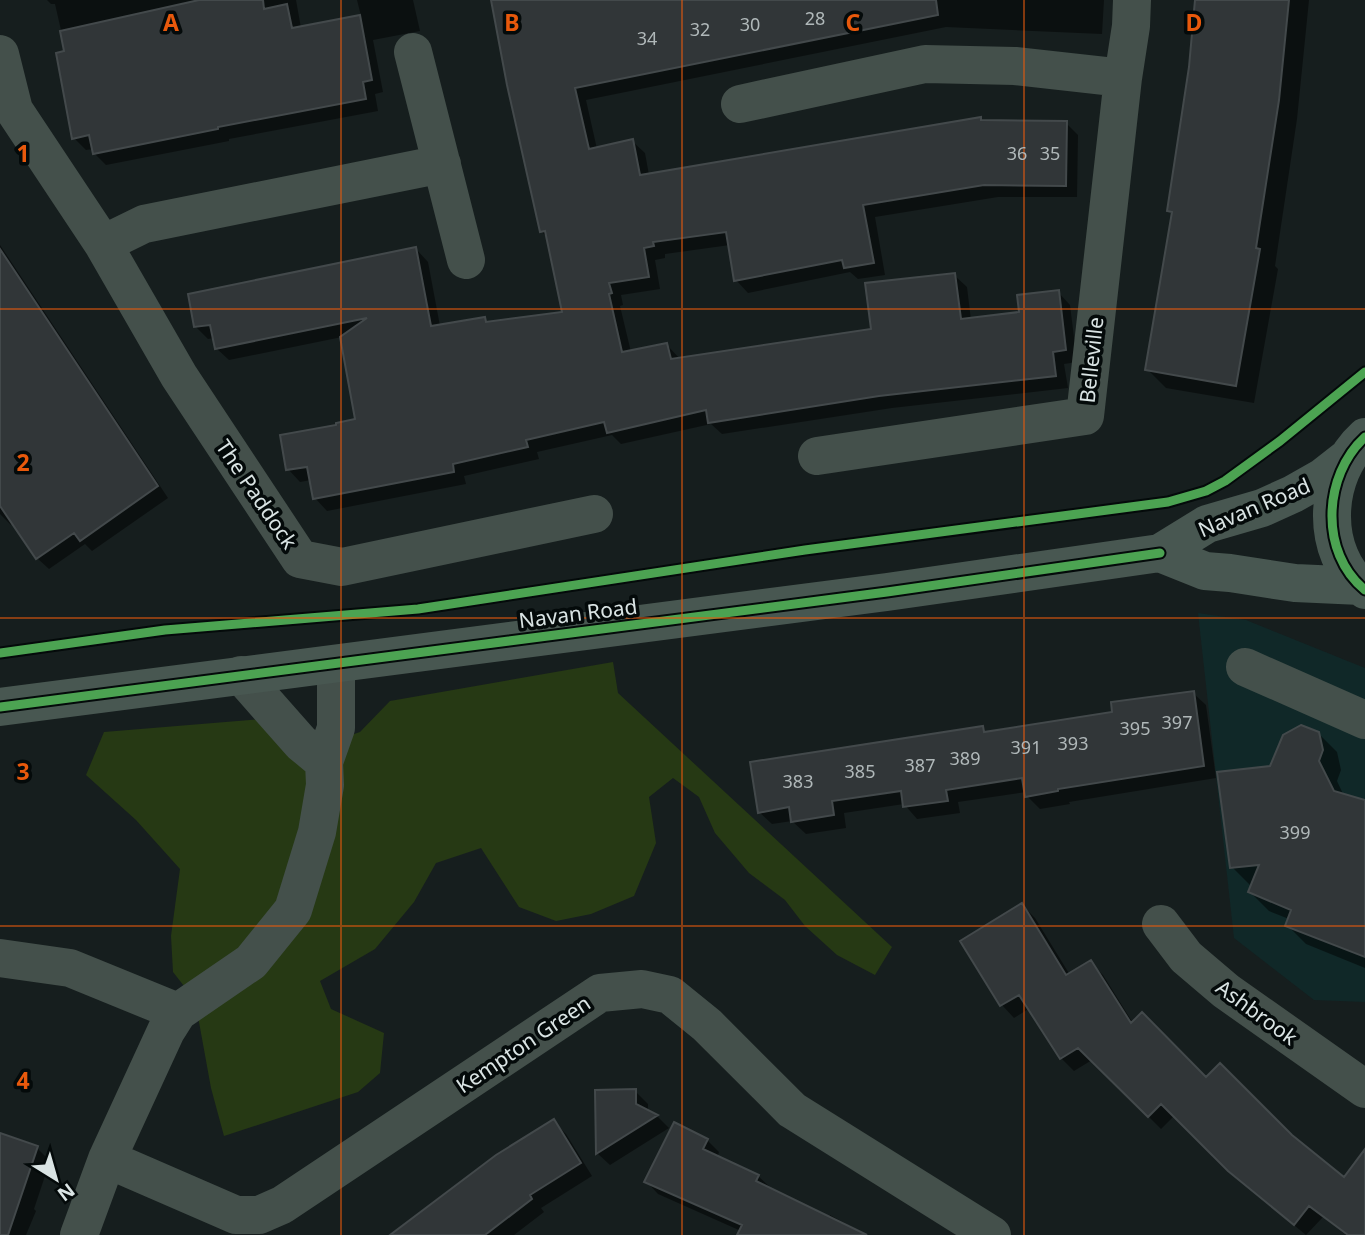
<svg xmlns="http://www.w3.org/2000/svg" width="1365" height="1235" viewBox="0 0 1365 1235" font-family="'Noto Sans',sans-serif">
<rect width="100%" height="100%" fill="#161e1e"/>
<!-- built -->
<path fill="#102828" d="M1198,613l48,7 119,48v334l-51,-2 -80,-62z"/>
<!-- green -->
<path fill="#263914" d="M613,662l5,31 274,254 -17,28 -38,-20 -32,-29 -20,-26 -36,-27 -34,-40 -16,-36 -26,-19 -24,19 7,46 -22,53 -43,18 -35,7 -37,-14 -38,-59 -45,15 -22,39 -39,47 -55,32 11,28 53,24 -4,40 -22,19 -134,44 -13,-48 -16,-88 -22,-28 -2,-36 9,-67 -44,-49 -50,-45 18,-43 157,-13 29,37 70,-24 30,-31z"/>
<!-- shadow -->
<path fill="#0007" d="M47,0h249l5,28 60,-12 -4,-16h56l7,31 -47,9 10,52 -8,2 3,17 -149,28v2l-123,24 -12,-12 -1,-4 -7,1 -12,-12 -8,-86 -11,-48h-4z
M492,0h612l-2,34 -156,-7 -360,73 11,49 35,-8 13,12 4,22 331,-56 3,3 83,1 12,12 -1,62h-79l-123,20 10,58 -27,4 -8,-7 -102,21 -12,-13 -6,-35 -65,9v4l-10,2 5,29 -39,6 2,10 -3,1 11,46 36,-7 13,14 192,-28 82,-56 13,12 4,33 50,-7 37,-21 12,13 7,57 -13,2 4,24 -176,20 -170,26 -11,-10 -90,20 -9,-9 -75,17 2,7 -75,17 2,8 -139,27 -12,-13 -4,-18 -11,2 -12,-13 69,-49 -15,-83 -113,23 -13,-12 -2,-10 -6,1 -12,-12 220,-78 12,13 12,64 44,-8 5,5 75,-10 -16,-75 -7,-7z
M1197,0h112l-12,119 -22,147 3,3 -24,134 -88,-15 -19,-19 26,-154 -4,-4 22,-143z
M0,245l168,253 -76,53 -7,-7 -36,25 -12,-11 -23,-35 -3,2 -11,-11z
M1193,693l13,12 10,73 -147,24 1,2 -30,5 -13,-13 -1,-4 -68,10 2,11 -43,6 -13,-15 -60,9 2,15 -40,6 -14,-13 -20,3 -13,-12 223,-84 5,5 127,-20z
M1318,733l19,19 4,18 -4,11 7,15 21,6v166l-59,-24 -19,-19 2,-6 -20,-8 -19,-19 2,-5 -20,-20 39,-100z
M1022,905l13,13 35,57 20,-13 13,13 30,48 73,56 85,57 53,43 21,-16v72h-19l-23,-18 -17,18 -63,-52 -68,-68 -14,14 -69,-69 -18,11 -13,-13 -31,-50 -16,10 -12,-13 -39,-63z
M635,1091l13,13v8l9,4 12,12 -59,37 -13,-12z
M554,1122l12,12 26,42 -51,32 3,4 -30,23h-122z
M0,1135l37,13 13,13 -16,48 2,2 -10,24h-26z
M707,1140l12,12 -2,6 41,18 13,12 58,30 1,-3 36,20h-127l2,-4 -83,-37 -12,-13z"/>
<!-- building -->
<path fill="#313638" stroke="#43494b" stroke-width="2" d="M199,0h64l1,9 23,-5 5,24 68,-13 12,65 -9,2 3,17 -148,28v2l-125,25 -4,-19 -17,4 -16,-86 8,-2 -4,-20z
M491,0h445l2,15 -363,73 14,61 44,-10 7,36 341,-58v3l86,1 -1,65 -82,-1 -121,20 11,58 -30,5 -2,-8 -108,21 -8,-49 -73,10 1,4 -10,2 5,29 -40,6 3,10 -3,1 13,58 45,-9 4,16 200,-30 -6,-46 90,-10 6,46 58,-7 -2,-17 42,-5 7,60 -13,2 3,24 -177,20 -171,27 -2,-13 -99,23 -3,-11 -78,18 2,7 -75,17 1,8 -141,27 -6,-32 -21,3 -6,-35 56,-10v-2l19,-4 -15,-82 27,-19 -152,31 -5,-24 -16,2 -6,-33 228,-47 15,79 54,-9 1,5 76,-10 -17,-81 -5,1 -33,-147z
M1195,0h94l-10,100 -23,148 4,1 -24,137 -91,-16 27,-158 -5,-1 22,-144z
M0,249l158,237 -78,55 -6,-8 -38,26 -36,-53z
M1194,691l10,75 -146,23v2l-33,6 -3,-19 -76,12 2,11 -45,6 -2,-16 -69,10 2,14 -43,7 -2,-15 -31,6 -8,-51 233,-36 1,6 128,-20 -1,-10z
M1301,725l18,7 4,18 -4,11 15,30 31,9v157l-80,-31 6,-16 -43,-18 11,-27 -29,3 -13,-96 53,-6 13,-31z
M1022,903l44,72 25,-15 40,63 11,-11 64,65 14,-14 72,72 52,42 21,-28v86h-17l-39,-29 -15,19 -66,-54 -67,-67 -13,13 -70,-69 -18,11 -41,-64 -19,11 -40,-65z
M636,1089v15l22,11 -62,39 -1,-64z
M554,1119l27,44 -51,32 2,4 -47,36h-95l106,-80z
M674,1122l34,17 -5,10 56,26 -3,6 111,54h-130l5,-10 -98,-43z
M0,1133l38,13 -30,89h-8z"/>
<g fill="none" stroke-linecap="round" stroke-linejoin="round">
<!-- minor -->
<path stroke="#44504b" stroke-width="38" d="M413,52l53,208
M0,54l14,56 89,134 76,132 121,183 42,8 252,-53
M740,104l185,-40 90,2 108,12
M103,244l41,-20 298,-60
M817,456l268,-40 38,-338 8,-52 1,-26
M1245,667l120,53
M241,675l60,68 23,19
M1161,924l25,33 40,34 139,98
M0,958l70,10 108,44
M107,1159l129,56h23l23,-10 318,-212 42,-4 28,6 37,30 85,85 200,125
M79,1235l28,-76 59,-128 12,-19 73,-50 42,-52 24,-78 8,-47 -1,-23 12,-34v-64"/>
<!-- major -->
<path stroke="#485751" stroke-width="38" d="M1365,437c-42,38 -46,116 0,153
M1160,553l45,18 25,2 65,10 66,3
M0,707l887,-115 273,-39 47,-29 55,-16 31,-14 30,-17 23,-18"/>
<defs>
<path id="cycleway" d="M1365,437c-42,38 -46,116 0,153
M0,653l165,-23 253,-21 387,-59 363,-48 38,-11 19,-10 55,-40 85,-69
M0,707l887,-115 273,-39"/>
</defs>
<!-- cycleway casing -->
<use href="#cycleway" stroke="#040a0a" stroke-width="13"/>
<!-- cycleway -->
<use href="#cycleway" stroke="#4ca352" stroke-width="9"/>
</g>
<!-- grid -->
<path fill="none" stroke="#e8590c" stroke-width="2" stroke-opacity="0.55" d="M341,0v1235M682,0v1235M1024,0v1235M0,309h1365M0,618h1365M0,926h1365"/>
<g text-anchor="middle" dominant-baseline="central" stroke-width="7" stroke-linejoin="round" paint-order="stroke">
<!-- number labels -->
<g font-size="18" fill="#b0b8b9">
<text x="815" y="18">28</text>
<text x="750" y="24">30</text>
<text x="700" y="29">32</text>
<text x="647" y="38">34</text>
<text x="1017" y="153">36</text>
<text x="1050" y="153">35</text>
<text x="1177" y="722">397</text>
<text x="1135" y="728">395</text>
<text x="1073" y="743">393</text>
<text x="1026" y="747">391</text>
<text x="965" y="758">389</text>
<text x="920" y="765">387</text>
<text x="860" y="771">385</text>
<text x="798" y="781">383</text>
<text x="1295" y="832">399</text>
</g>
<!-- street labels -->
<g font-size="21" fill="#dae4e4" stroke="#040a0a">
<text transform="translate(1091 360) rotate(-84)">Belleville</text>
<text transform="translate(257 494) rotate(56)">The Paddock</text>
<text transform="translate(1254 507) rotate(-23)">Navan Road</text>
<text transform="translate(578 613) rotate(-7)">Navan Road</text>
<text transform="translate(1257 1012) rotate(36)">Ashbrook</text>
<text transform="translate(523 1044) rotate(-34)">Kempton Green</text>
</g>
</g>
<g font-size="23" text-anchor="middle" font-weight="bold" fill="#e8590c" stroke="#040a0a" stroke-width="7" stroke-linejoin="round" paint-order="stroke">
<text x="171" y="31">A</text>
<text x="512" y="31">B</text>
<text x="853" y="31">C</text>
<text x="1194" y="31">D</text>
<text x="23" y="162">1</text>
<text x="23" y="471">2</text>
<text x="23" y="780">3</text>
<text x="23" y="1089">4</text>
</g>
<!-- north arrow -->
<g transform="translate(56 1179) rotate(143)" stroke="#040a0a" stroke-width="5" paint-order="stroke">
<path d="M0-5L12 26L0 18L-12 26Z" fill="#dae4e4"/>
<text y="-10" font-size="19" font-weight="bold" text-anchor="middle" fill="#dae4e4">N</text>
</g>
</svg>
